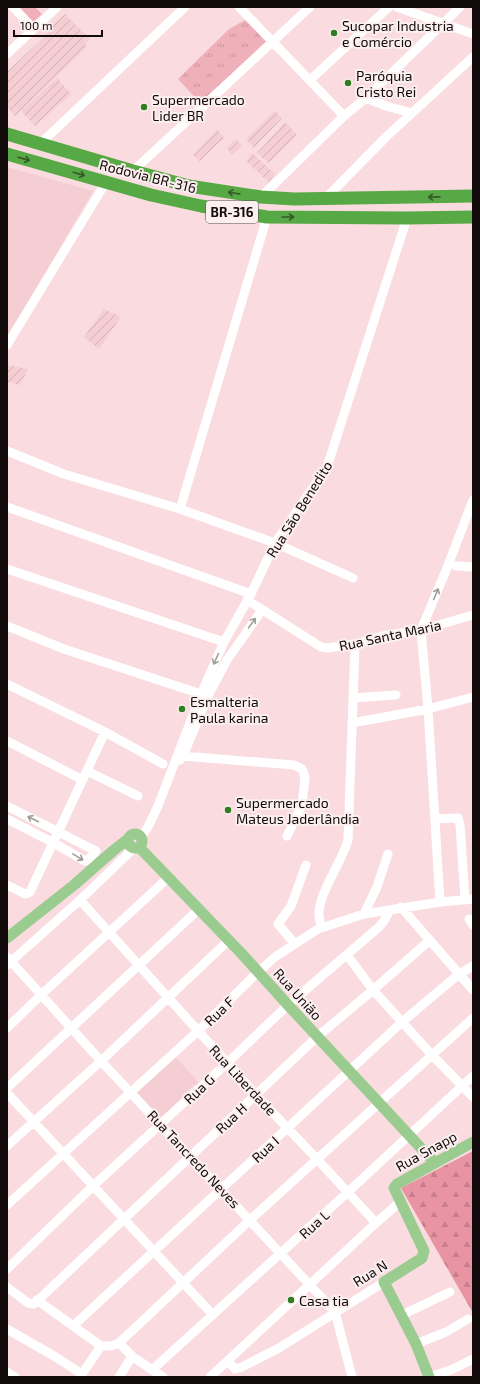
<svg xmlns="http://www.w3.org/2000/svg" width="480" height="1384" viewBox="0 0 480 1384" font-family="'Exo 2',sans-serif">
<defs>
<pattern id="industrial-furrows" width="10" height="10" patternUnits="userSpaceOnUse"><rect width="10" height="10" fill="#f4ced3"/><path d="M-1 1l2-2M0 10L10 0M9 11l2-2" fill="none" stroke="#d0b0b4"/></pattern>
<pattern id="grass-tufts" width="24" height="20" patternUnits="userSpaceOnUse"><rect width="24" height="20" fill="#efb0b9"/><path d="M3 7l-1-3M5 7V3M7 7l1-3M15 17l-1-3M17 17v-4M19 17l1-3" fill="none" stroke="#cc969e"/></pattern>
<pattern id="forest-firs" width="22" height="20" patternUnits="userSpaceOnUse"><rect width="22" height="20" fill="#e894a2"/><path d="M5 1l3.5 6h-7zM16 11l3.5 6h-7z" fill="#c67e8a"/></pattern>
</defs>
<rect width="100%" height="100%" fill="#fadce0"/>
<!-- built -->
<path fill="#f4ced3" d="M7,167l86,24 -86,147z
M176,1057l23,26 -2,2h-3l-7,6v3l-26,23 -24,-25z"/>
<!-- industrial -->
<path fill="url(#industrial-furrows)" d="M65,14l25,25 -5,5 2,3 -72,69 -8,-9v-35l42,-40 -2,-3z
M57,78l14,16 -36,32 -14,-15z
M275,111l7,7 -28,30 -8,-9z
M285,122l12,13 -28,28 -12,-10z
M217,129l7,9 -24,23 -7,-6z
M236,139l6,7 -10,9 -6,-7z
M252,153l23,21 -6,8 -23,-21z
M104,309l17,8 -22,32 -15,-12z
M7,365l21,4 -8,16 -13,-3z"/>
<!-- grass -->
<path fill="url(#grass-tufts)" d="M247,19l22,23 -68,62 -23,-25 51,-50z"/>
<!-- forest -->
<path fill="url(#forest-firs)" d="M473,1151v162l-72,-125z"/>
<!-- pitch -->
<path fill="#efb0b9" d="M21,7h14l7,7 -10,9 -13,-14z"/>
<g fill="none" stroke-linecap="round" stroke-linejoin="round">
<!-- minor -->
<path stroke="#fff" stroke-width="9" d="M13,7l20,21
M239,7l105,109
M397,7l76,27
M7,54l50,-47
M310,80l79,-73
M366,98l20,8 26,7
M40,144l145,-137
M133,171l177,-164
M261,197l83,-81 22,-18 94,-91
M325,199l62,-63 86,-79
M7,345l99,-163
M7,451l57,23 116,35 95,34 78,35
M7,507l244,87
M180,509l87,-292
M456,566l17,1
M7,569l217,73
M247,600l74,47 6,1 28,-4 28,-8 38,-6 52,-15
M7,626l57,23 137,45
M7,684l98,48 58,32
M353,698l43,-3
M352,723l76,-14 45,-12
M7,741l76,39
M183,756l111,9 8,4 3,8 -3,28 -15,31
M180,760l3,-4 25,-60 19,-36 35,-50
M87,771l51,25
M7,806l89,45 -8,9 -3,1 -31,-18 -47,-24
M435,819l23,-1 2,7 5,75
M141,837l7,-10 10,-21 43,-112 23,-52 27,-48 24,-51 52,-76 80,-249
M7,885l18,9 5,-2 75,-160
M80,900l176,195 61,64 59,64
M440,902l-12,-193 -7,-79 26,-62 26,-68
M401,907l72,83
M364,914l13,-27 11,-33
M469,919l4,6
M321,927c0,-4 -2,-8 -2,-12 -1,-21 23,-53 29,-75l7,-196
M295,944l-17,-20 13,-18 15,-41
M347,955l26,35 59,65 41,42
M7,957l94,104 234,251 17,65
M7,965l73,-65 54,-52
M7,1028l35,-34 127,-117
M7,1088l192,-179
M7,1093l206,222
M7,1146l94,-85 128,-121
M7,1205l191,-174 60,-59 17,-15 43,-28 46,-15 76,-12 33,-3
M7,1269l85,-82 135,-124 61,-58 91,-78 5,-6 6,-11
M7,1287l21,16 6,1 283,-267 56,-47 57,-50
M37,1300l64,46h10l8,-3 131,-123 223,-202
M402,1315l48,-23
M73,1326l329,-304 57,-48 14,-8
M7,1329l47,27 28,18
M119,1343l14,14 30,20
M416,1344l30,-12 22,-13
M228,1361l7,8 7,-2 37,-19 105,-66
M153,1369l195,-177 125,-116
M7,1372l8,5
M80,1377l21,-31
M119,1377l12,-19 2,-1
M210,1377l166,-154 25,-22
M431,1377l22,-8 20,-10"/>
<!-- major -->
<path stroke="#9acb8f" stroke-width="11" d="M128 841a7 7 0 1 1 14 0a7 7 0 1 1-14 0Z
M139,847l103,107 46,51 146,157
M7,938l67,-53 40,-35 14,-11
M429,1377l-13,-33 -32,-62 38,-24 2,-7 -30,-63 3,-4 76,-42"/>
<!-- highway -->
<path stroke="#56a944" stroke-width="13" d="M7,134l126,37 56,15 72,11 33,2 179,-3
M7,154l144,41 50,11 66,11 140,1 66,-1"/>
</g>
<!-- one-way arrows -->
<defs><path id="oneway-shaft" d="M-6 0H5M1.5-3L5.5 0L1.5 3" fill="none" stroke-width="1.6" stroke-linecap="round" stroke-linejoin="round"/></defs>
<g stroke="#345a28">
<use href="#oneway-shaft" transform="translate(24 159) rotate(16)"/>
<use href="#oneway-shaft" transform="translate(79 174) rotate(16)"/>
<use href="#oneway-shaft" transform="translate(234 193) rotate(-171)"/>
<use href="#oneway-shaft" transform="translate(434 197) rotate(179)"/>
<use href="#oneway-shaft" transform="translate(288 217)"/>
</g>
<g stroke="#a19d9d">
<use href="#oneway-shaft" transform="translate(436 594) rotate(-67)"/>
<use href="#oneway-shaft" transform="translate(252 623) rotate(-54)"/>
<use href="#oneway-shaft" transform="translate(216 659) rotate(114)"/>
<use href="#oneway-shaft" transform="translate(33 819) rotate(-153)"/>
<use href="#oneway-shaft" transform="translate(78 857) rotate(31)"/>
</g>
<!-- markers -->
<g fill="#327c21" stroke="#fbeff0" stroke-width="1.5">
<circle cx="334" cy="33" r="4"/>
<circle cx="348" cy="83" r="4"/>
<circle cx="144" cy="107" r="4"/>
<circle cx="182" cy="709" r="4"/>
<circle cx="228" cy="810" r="4"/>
<circle cx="291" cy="1300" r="4"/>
</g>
<g text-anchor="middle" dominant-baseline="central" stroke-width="4" stroke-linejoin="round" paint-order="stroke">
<!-- shield labels -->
<rect fill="#fbeff0" stroke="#594f50" stroke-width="1" x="206" y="201" width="52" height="22" rx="3"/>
<g font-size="13" font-weight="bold" fill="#130a0b">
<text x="232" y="212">BR-316</text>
</g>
<!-- poi labels -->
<g font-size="14" fill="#130a0b" stroke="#fbeff0" text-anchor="start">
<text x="342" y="25">Sucopar Industria<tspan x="342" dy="16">e Comércio</tspan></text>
<text x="356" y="75">Paróquia<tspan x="356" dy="16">Cristo Rei</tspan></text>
<text x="152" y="99">Supermercado<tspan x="152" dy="16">Lider BR</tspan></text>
<text x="190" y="701">Esmalteria<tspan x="190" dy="16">Paula karina</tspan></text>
<text x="236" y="802">Supermercado<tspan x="236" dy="16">Mateus Jaderlândia</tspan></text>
<text x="299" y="1300">Casa tia</text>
</g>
<!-- street labels -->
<g font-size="14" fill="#130a0b" stroke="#fbeff0">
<text transform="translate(148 176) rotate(14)">Rodovia BR-316</text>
<text transform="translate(299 509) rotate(-58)">Rua São Benedito</text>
<text transform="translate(390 635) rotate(-12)">Rua Santa Maria</text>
<text transform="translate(298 994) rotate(48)">Rua União</text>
<text transform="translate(219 1011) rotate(-44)">Rua F</text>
<text transform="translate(243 1080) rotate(47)">Rua Liberdade</text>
<text transform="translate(199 1089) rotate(-43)">Rua G</text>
<text transform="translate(231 1118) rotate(-43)">Rua H</text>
<text transform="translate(265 1149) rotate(-43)">Rua I</text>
<text transform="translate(426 1151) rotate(-29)">Rua Snapp</text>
<text transform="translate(194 1159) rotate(47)">Rua Tancredo Neves</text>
<text transform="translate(314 1224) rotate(-42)">Rua L</text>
<text transform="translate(370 1273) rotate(-32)">Rua N</text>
</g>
</g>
<!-- border -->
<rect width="480" height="1384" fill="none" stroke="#130a0b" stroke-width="16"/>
<!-- scale -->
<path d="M14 30v6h88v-6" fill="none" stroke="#130a0b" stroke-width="2"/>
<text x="20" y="30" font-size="12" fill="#130a0b" stroke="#fbeff0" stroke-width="3" paint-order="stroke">100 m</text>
</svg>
